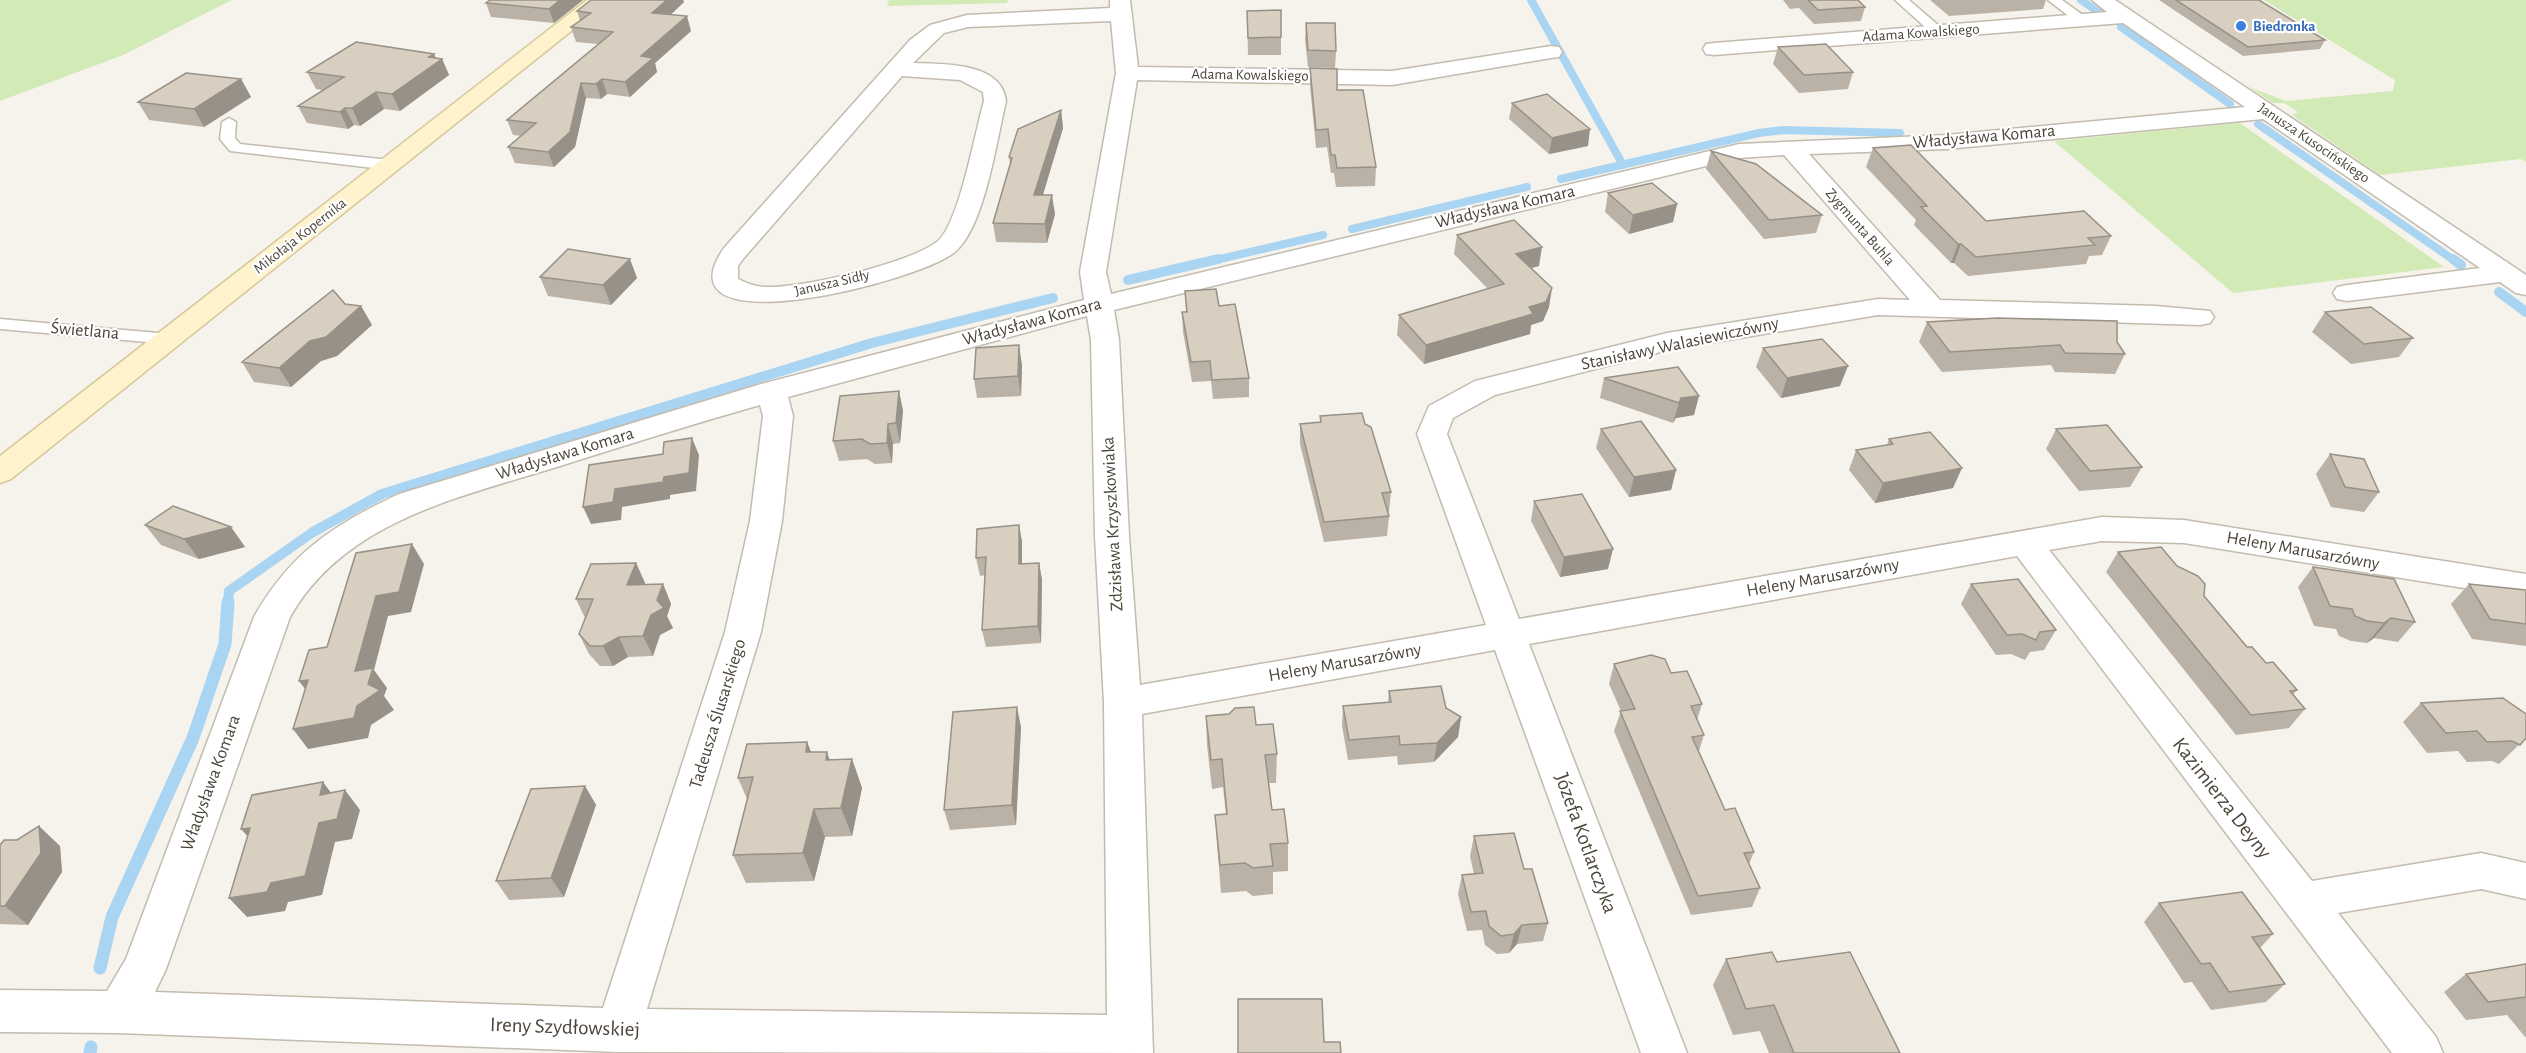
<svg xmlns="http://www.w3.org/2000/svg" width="2526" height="1053" viewBox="0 0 2526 1053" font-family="'Alegreya Sans',sans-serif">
<rect width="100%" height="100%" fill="#f6f3ec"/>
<!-- green -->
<path fill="#d2eab5" d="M0,0h232l-109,55 -123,46z
M889,0h119l-1,3 -120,3z
M2264,0h262v162l-5,-3 -141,16 -88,-60 6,-3 -14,-9h-11l-24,-16 37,14 107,-10 2,-11z
M2240,123l204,144 -211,26 -179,-152z"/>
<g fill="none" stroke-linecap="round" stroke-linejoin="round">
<!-- stream-far2 -->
<path stroke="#a9d4f2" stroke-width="8" d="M1531,0l92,165
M2081,0l19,13
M2121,27l109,77
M2258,124l197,137
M1561,179l198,-46 24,-3 117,3
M1352,229l175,-42
M1211,261l112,-26"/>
<!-- stream-far1 -->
<path stroke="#a9d4f2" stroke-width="10" d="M2453,259l8,6
M1128,280l90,-21
M2499,292l27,20
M228,603l1,-12 84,-59 69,-38 490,-151 181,-45"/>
<!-- stream -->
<path stroke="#a9d4f2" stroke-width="13" d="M100,968l12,-51 81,-179 32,-94 3,-42
M90,1053l1,-6"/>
<defs>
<path id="lane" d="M1895,0h14l37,32 -7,4 -5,-1z
M2048,0h14l29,21 -2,3h-10z
M229,118l7,4 -1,16 5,6 150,16 8,5 -8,5 -160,-19 -10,-12 2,-17z
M0,319l169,15 9,5 -9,5 -169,-15z"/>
<path id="street" d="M1110,0h20l8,67 254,4 159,-25 8,1 3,5 -3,5 -8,1 -159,27 -255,-5 -31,192 5,22 628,-150 208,-9 298,-28 -122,-84 -409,32 -8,-1 -3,-5 3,-5 8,-1 393,-31 -15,-12h23l411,275v20l-10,-2 -16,-11 -153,19 -10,-2 -4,-6 4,-6 10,-2 133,-17 -217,-149 -316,30 -138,5 131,146 216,6 54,5 4,6 -4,6 -10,2 -322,-10 -210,35 -173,45 -42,23 -6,16 72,185 583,-102 82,3 342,54v24l-342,-55 -82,-2 -53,9 263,331 169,-28 45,10v36l-45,-10 -143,24 98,124 7,16h-51l-375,-497 -488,88 158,409h-46l-146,-403 -353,64 11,339 -535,-1 -499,-19 -119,-1v-42l107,1 19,-32 128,-342c36,-64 79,-92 145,-123l362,-110 323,-84 -4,-28 36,-199 -5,-52 -143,6 -24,6 -31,30c30,1 89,-1 93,38 -9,38 -21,124 -50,150 -32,30 -302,99 -232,-3l186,-208 20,-15 37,-10 143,-7zM902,76l58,4 23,12 1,9c-9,31 -24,118 -45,139 -25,23 -141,49 -175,47 -10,-1 -18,-4 -26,-8v-13l5,-7zM1784,155l126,145 -32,-1 -211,34 -192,48 -46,25 -12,28 69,191 -346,60 -11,-149 -10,-196 -5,-30 625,-152zM1087,316l4,24 4,196 9,167 3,312 -460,-6 114,-377 21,-111 11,-105 -5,-19zM760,405l3,11 -13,105 -25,111 -122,376 -448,-16 11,-23 124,-352c55,-97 171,-120 270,-151 66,-21 133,-42 200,-61z"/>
<path id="secondary" d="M587,0h23l-599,479 -11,4v-27z"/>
</defs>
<!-- lane casing -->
<use href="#lane" stroke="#c2bbae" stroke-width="3"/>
<!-- street casing -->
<use href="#street" stroke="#c2bbae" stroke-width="3"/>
<!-- secondary casing -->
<use href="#secondary" stroke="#d6c79b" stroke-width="3"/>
<!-- lane -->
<use href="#lane" fill="#fff" fill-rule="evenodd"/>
<!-- street -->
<use href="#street" fill="#fff" fill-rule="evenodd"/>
<!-- secondary -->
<use href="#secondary" fill="#fff3cd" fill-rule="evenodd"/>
</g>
<!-- wall -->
<path fill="#bab2a6" d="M583,0l-29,23 -63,-6 -5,-14z
M591,0h92l1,2 -14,13 21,16 -36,32 2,9 -27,25 -23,-3 -6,5 -15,-1 -11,49 -21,20 -39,-4 -7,-16 14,-11 -9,-1 -6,-15 91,-76 -22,-2 -5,-15 9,-6 -3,-10z
M1783,0h75l7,7 -4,14 -47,3 -15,-16 -9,1z
M1930,0h116l-3,9 -94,7z
M2159,0h100l66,40 -5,9 -77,7z
M1281,10v45h-33l-1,-44z
M1306,23l30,28 -1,17 -27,-1 -3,-27z
M1778,47l75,25 -5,17 -49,4 -26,-29z
M434,54l2,4 6,1 7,16 -49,36 -16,-2 -24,17 -6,-1 -6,4 -41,-6 -9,-17 25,-16 -7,-1 -9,-17z
M1310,68l27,22 39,77 -1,19 -39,1 -2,-14h-3l-4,-26 -11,1 -6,-62z
M241,79l10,18 -47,30 -55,-7 -11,-18z
M1512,103l76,43 -39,8 -40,-35z
M1061,110l2,18 -20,67 12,19 -8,29 -51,-1 -3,-19 17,-60 -1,-6z
M1873,148l113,73 125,15 -9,19 -13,1 -3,8 -118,12 -14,-13h-3l-37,-38 2,-5 -50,-53z
M1711,151l111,64 -6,18 -52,6 -58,-70z
M1608,193l69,11 -4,18 -44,12 -24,-22z
M1457,235l82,31 -8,2 18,39 -6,14 -12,4 -1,9 -106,30 -27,-29 2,-20 89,-26 -34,-35z
M540,277l97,1 -26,27 -63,-9z
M1185,291l34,15 30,72v19l-36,2 -2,-18 -19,1 -9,-50 -1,-20h4z
M345,304l16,2 11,19 -35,31 -16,5 -30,26 -37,-5 -12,-20z
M2325,312l88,26 -14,19 -48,7 -39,-32z
M1927,322l190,20 8,12 -10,20 -60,-2 -4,-7 -109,7 -23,-30z
M1763,348l77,38 -59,12 -25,-31z
M1022,365l-1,31 -44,2 -3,-19z
M1678,367l16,48 -18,3 -3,5 -73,-25 4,-20z
M899,391l4,20 -3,32 -7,1 -1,19 -17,1 -8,-5 -28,2 -6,-20z
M1320,416l45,8 26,68 -2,20h-1l1,4 -2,20 -63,6 -24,-98v-20l20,-2z
M1601,429l75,41 -5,20 -42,7 -33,-49z
M2056,429l86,38 -12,20 -51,4 -33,-42z
M1889,439l64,49 -78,15 -26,-33 7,-20 31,-5z
M2330,454l49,38 -15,20 -33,-5 -15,-33z
M1534,501l74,68 -48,8 -29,-56z
M145,525l86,2 14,20 -46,12 -38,-14z
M1019,525l3,17v22l17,-1 3,17 -1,63 -55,4 -4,-17 3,-55 -5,1 -4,-18z
M2118,552l86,44 43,51 50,43 -4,5 12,14 -16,19 -53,7 -130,-163z
M636,563l9,20 -1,2 19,-1 8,20 -4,12 6,12 -13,7 -7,21 -25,1 -15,9h-13l-11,-12 -10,-20 6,-16 -9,-19z
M2313,567l102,55 -17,20 -24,-4 -7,5 -16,-2 -12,-5 -3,-7 -22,-3 -16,-39z
M1971,584l85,46 -12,20 -14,2 -5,8 -14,-6 -15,1 -35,-51z
M2469,584l57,6v56l-54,-7 -21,-35z
M1614,664l57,9 31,31 -5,16 7,15 -5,16 26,59 29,42 -5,12 11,24 -8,19 -61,8 -77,-184 7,-20 -12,-27z
M1389,691l57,17 15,9 -3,20 -24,25 -36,3 -1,-9 -49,4 -6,-34 1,-20 45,-3z
M2421,703l105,35 -27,26 -7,-3 -25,1 -9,-11 -31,2 -24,-31z
M1206,716l50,9 21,29 -1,29h-7l3,27 16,33v28l-15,1v22l-20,2 -7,-5 -25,2 -4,-50 -2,-28 11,-1 -3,-27 -11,2 -5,-44z
M1021,727l-5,98 -66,5 -6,-20z
M807,742l4,10 19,8 22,-1 10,29 -10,48 -27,1 -11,44 -68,2 -13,-28 14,-56 -9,-21z
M585,786l11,19 -32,92 -55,3 -13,-19z
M1474,836l50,33 24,54 -5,18 -26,3 -8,9 -12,1 -12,-9 -3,-15 -15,1 -9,-37 4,-19 12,-1 -4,-18z
M0,845l60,1 2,26 -34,53 -28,-1z
M2159,903l114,31 -13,14 25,36 -19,18 -55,8 -19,-28 -8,1 -40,-61z
M1726,959l51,3 123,91h-131l-9,-22 -27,4 -20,-50z
M2526,964v74l-19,-23 -41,5 -22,-28 22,-18z"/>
<!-- shaded-wall -->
<path fill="#979187" d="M560,0h23l-29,23 -5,-14z
M667,0h16l1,2 -27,26 -5,-15z
M687,16l4,15 -36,32 2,9 -27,25 -5,-15 16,-26z
M434,54l3,8 5,-3 7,16 -49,36 -8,-17 37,-37z
M241,79l10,18 -47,30 -10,-18z
M602,79l5,15 -6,5 -5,-15z
M581,83l5,15 -11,49 -21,20 -6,-15z
M376,92l8,17 -24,17 -8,-18z
M345,108l9,17 -6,4 -8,-17z
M1061,110l2,18 -26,86 -3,-19z
M1590,129l-2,17 -39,8 3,-16z
M1052,195l3,19 -8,29 -2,-19z
M1677,204l-4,18 -44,12 4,-19z
M1958,244h3l-7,19h-3z
M1542,247l-3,19 -26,7 3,-19z
M630,259l7,19 -26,27 -8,-20z
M1552,288l-3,19 -6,14 -12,4 -1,9 -106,30 2,-19 103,-38z
M361,306l11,19 -35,31 -16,5 -30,26 -12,-19 31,-27z
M1019,345l3,20 -1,31 -3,-20z
M1848,366l-8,20 -59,12 6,-20z
M899,391l4,20 -3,32 -4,-20z
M1699,396l-5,19 -18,3 -3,5 6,-20 2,-5z
M888,424l5,20 -1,19 -5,-20z
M692,438l7,17 -3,36 -26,4v4l-48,8 -1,13 -30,4 -8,-17 32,-18 49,-12z
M1962,468l-9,20 -78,15 8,-20z
M1676,470l-5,20 -42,7 5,-20z
M1019,525l3,17v40l-3,-18z
M231,527l14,20 -46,12 -15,-20z
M412,544l12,20 -13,48 -23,4 -14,54 13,18 -3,8 10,14 -23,15 -3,13 -60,11 -15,-20 62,-58 21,-75z
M1613,549l-5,20 -48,8 4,-20z
M636,563l9,20 -9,22 -9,-20z
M1039,563l3,17 -1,63 -3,-17z
M663,584l8,20 -4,12 6,12 -13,7 -7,21 -10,-20z
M2391,618l-17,20 -7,5 17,-20z
M619,637l9,20 -15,9 -10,-20z
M308,680l6,21 -15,-20z
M1017,707l4,20 -5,98 -4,-20z
M1461,717l-3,20 -24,25 3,-19z
M807,742l11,28 -12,-18z
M827,752l10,29 -11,-21z
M852,759l10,29 -10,48 -11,-28z
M323,782l15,20 -18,-7z
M585,786l11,19 -32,92 -13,-19z
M345,790l15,20 -8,29 -17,3 -13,53 -34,7 -3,9 -38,6 -18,-19 90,-75z
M814,809l11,28 -11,44 -11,-28z
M39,826l21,20 2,26 -34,53 -23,-19z
M250,828l9,21 -18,-20z
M1522,925l-5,19 -8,9 5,-19z"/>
<!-- building -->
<path fill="#d8cfc1" stroke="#979187" stroke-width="1.5" d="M490,0h70l-11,9 -63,-6z
M591,0h76l-15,13 35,3 -46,40 12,2 -28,24 -23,-3 -6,5 -15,-1 -11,49 -22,20 -40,-5 28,-24 -29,-3 106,-88 -42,-5 20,-14 -14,-2z
M1808,0h50l7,7 -47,3z
M2176,0h83l66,40 -77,7z
M1281,10v27l-33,1 -1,-27z
M1306,23h29l1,28 -28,-1z
M356,42l78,12 -5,3 13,2 -50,35 -16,-2 -24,16h-7l-5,4 -42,-6 46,-29 -37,-5z
M1826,44l27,28 -49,3 -26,-28z
M1310,68l27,1v21h26l13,77 -39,1 -2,-13h-4l-3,-26 -12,1z
M186,73l55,6 -47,30 -56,-7z
M1547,94l43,35 -38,9 -40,-35z
M1061,110l-27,85h18l-7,29 -52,-1 19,-65 -3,-1 9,-28z
M1911,145l75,76 98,-10 27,25 -23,2 7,7 -119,12 -15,-13h-3l-37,-37 6,-1 -54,-58z
M1711,151l45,13 66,51 -53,5z
M1652,183l25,21 -44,11 -25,-22z
M1514,220l28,27 -26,7 36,34 -6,14 -17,5 4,7 -107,31 -27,-30 105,-31 -47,-49z
M568,249l62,10 -27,26 -63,-8z
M1216,289l3,17 16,-2 14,74 -37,2 -2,-19 -19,1 -9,-50h5l-2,-21z
M333,290l12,14 16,2 -35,31 -16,4 -31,27 -37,-6z
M2371,307l42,31 -49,6 -39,-32z
M1997,318l120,3v21l8,12 -60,-1 -5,-8 -110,7 -23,-30z
M1822,339l26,27 -61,12 -24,-30z
M1019,345l-1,31 -44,3 2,-31z
M1678,367l21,29 -18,2 -2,5 -75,-25z
M899,391l-3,32 -8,1 -1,19 -17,1 -8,-5 -29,2 7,-45z
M1362,413l3,11 6,3 20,65 -9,1 7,23 -65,6 -24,-98 21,-2 -1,-6z
M1641,421l35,49 -42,7 -33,-48z
M2107,425l35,42 -52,4 -34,-42z
M1930,432l32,36 -79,15 -27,-33 37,-6 -4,-5z
M692,438l-3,35 -25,4 -1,5 -48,7 -2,13 -30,5 6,-42 74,-11 1,-12z
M2330,454l34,5 15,33 -34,-5z
M1582,494l31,55 -49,8 -30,-56z
M173,506l58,21 -47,12 -39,-14z
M1019,525v39l20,-1 -1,63 -56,4 4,-73 -10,1 1,-29z
M412,544l-13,48 -23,4 -21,75 18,-3 -5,16 12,6 -23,16 -3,12 -61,11 15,-49 -9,1 10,-31 18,-3 29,-94z
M2161,547l16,19 21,10 7,8 -1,12 43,51h5l14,16 7,-1 24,28 -7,1 15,18 -54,6 -133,-163z
M636,563l-9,22 36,-1 -6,16 7,8 -13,7 -8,21 -24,1 -16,9h-13l-11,-12 14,-35h-17l15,-35z
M2313,567l81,12 21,43 -24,-4 -7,5 -17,-2 -12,-5 -3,-7 -22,-3z
M2018,579l38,51 -16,2 -4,8 -14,-6 -15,1 -36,-51z
M2469,584l57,6v34l-36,-5z
M1651,655l14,4 6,14 16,-2 15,33 -11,2 13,29 -12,2 33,73 10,-2 19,44 -10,1 16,35 -62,8 -78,-185 15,-2 -21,-45z
M1441,686l5,22 15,9 -24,26 -37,2 -1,-9 -50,4 -6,-34 48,-4 -2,-11z
M2503,698l23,16v24l-6,7 -8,-4 -25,1 -10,-11 -31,2 -25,-30z
M1017,707l-5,98 -68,5 9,-98z
M1254,707l2,18 17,-1 4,30 -12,1 7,55 12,-1 4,34 -18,1 3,22 -20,2 -8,-5 -25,2 -5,-50 12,-1 -5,-55 -11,1 -5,-44 23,-2 6,-6z
M807,742l-1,10h21l-1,8 26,-1 -11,49 -27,1 -11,44 -70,2 20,-78 -15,1 9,-34z
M323,782l-3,13 25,-5 -8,29 -18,4 -14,53 -34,7 -4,9 -38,6 21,-70 -9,1 11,-34z
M585,786l-34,92 -55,3 35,-92z
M39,826l2,27 -36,53h-5v-61l4,-5h13z
M1514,833l10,36h8l16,54 -26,2 -8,9 -13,2 -12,-10 -3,-15 -15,1 -9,-37 21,-2 -9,-37z
M2242,892l31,42 -21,3 33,47 -56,8 -19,-29 -9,1 -42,-61z
M1772,952l5,10 73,-10 50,101h-106l-20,-48 -28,4 -20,-50z
M2526,964v33l-38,5 -22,-28z
M1238,999h84l2,43h16l1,11h-103z"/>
<!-- markers -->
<circle fill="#3f7fe0" stroke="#fff" stroke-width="2" cx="2241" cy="26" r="6"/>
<g text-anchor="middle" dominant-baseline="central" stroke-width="4.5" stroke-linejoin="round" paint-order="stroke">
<!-- far-shop labels -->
<g font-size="15" font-weight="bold" fill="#366cbe" stroke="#fff" text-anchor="start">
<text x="2253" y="26">Biedronka</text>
</g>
<!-- far-street labels -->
<g font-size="15" fill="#4b4439" stroke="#fff">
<text transform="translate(1921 33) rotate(-4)">Adama Kowalskiego</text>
<text transform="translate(1250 75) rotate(1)">Adama Kowalskiego</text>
<text transform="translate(2314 143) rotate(34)">Janusza Kusocińskiego</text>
<text transform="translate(1860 227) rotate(49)">Zygmunta Buhla</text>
<text transform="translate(300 236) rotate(-38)">Mikołaja Kopernika</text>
<text transform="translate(832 283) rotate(-13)">Janusza Sidły</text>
</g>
<!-- street labels -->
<g font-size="18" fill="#4b4439" stroke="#fff">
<text transform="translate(1984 137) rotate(-5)">Władysława Komara</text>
<text transform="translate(1505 207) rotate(-13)">Władysława Komara</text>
<text transform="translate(1032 322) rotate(-15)">Władysława Komara</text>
<text transform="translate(85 331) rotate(5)">Świetlana</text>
<text transform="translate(1680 344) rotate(-12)">Stanisławy Walasiewiczówny</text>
<text transform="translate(565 454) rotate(-17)">Władysława Komara</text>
<text transform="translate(1113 524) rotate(-93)">Zdzisława Krzyszkowiaka</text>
<text transform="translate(2303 551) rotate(10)">Heleny Marusarzówny</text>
<text transform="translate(1823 578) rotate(-10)">Heleny Marusarzówny</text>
<text transform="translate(1345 663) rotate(-10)">Heleny Marusarzówny</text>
<text transform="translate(718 714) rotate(-73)">Tadeusza Ślusarskiego</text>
<text transform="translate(211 783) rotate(-70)">Władysława Komara</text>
</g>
<!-- near-street labels -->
<g font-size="21" fill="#4b4439" stroke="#fff">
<text transform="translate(2222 798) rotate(52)">Kazimierza Deyny</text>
<text transform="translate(1586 843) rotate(70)">Józefa Kotlarczyka</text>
<text transform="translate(565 1027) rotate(2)">Ireny Szydłowskiej</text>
</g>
</g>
</svg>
